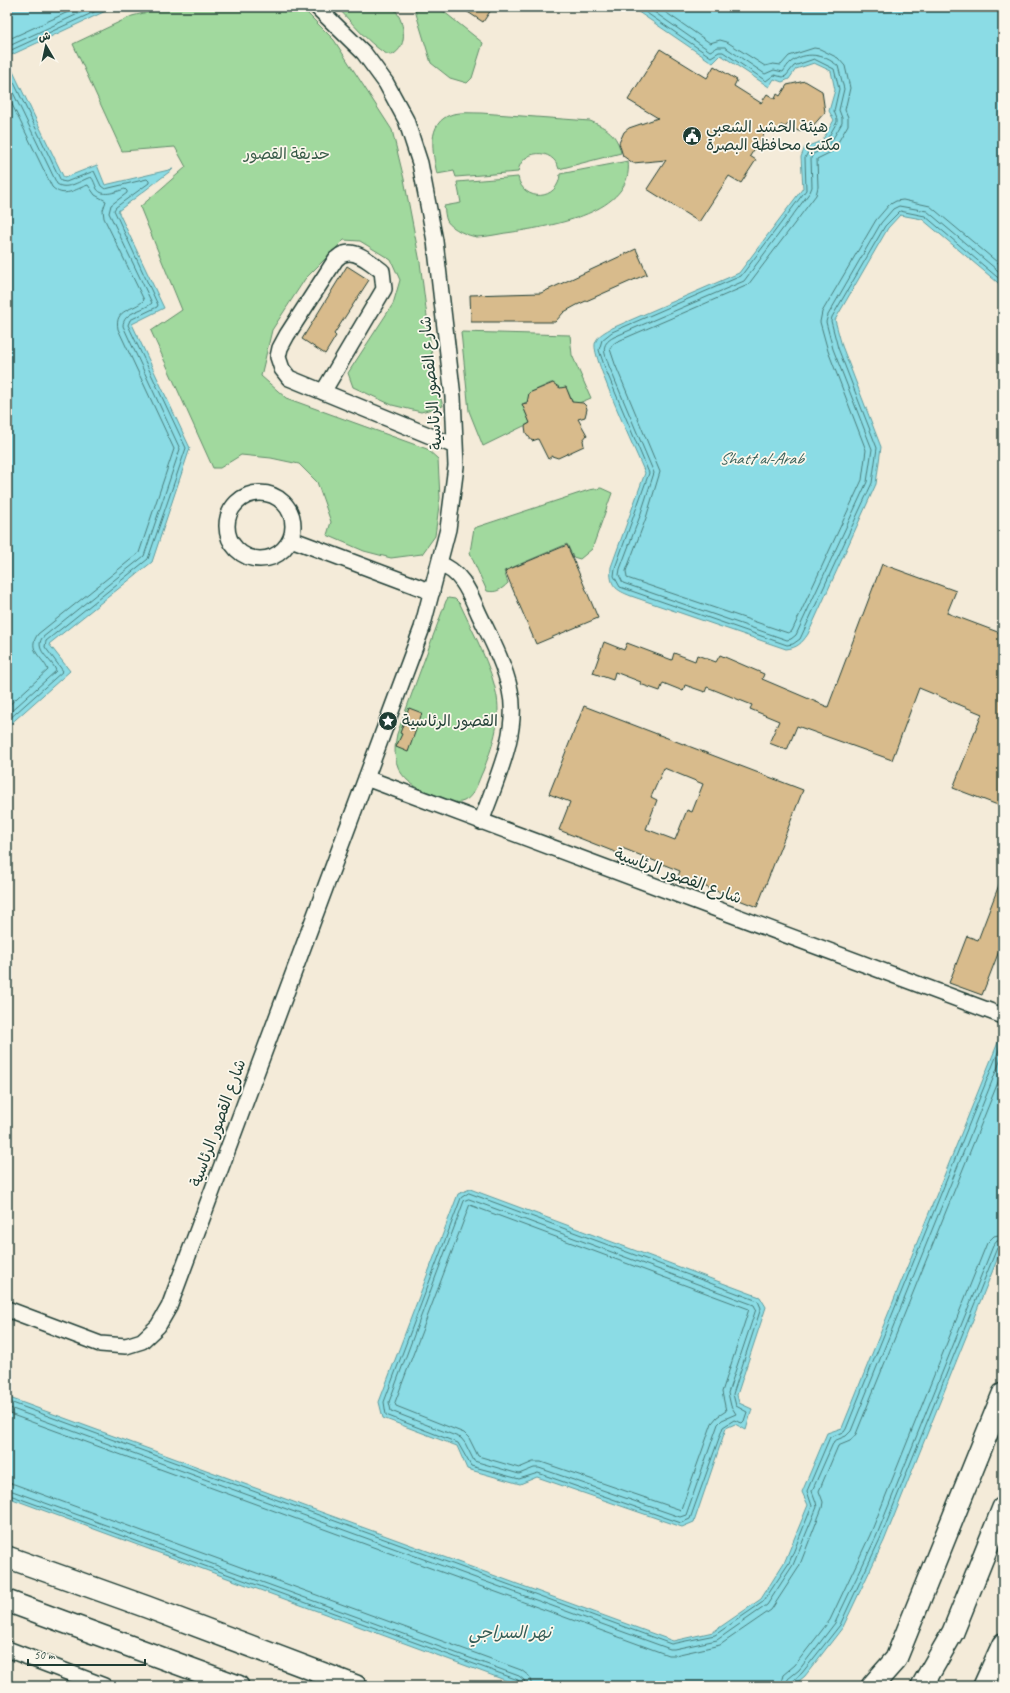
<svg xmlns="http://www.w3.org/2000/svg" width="1010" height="1693" viewBox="0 0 1010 1693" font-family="Caveat,'Playpen Sans Arabic',sans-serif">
<rect width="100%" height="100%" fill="#f4ebd9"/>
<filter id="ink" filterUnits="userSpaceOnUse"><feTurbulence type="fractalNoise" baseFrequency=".025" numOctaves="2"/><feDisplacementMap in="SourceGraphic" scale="8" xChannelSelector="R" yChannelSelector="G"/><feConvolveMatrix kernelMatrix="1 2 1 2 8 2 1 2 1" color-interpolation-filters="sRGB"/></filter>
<g filter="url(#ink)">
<!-- green -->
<path fill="#a1d99e" stroke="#608b69" d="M153,7h148l33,33 58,90 12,49 16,83 15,117 8,27 -22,6 -29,-7 -39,-18 -5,-14 45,-69 7,-24 -9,-20 -31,-19 -16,-1 -39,39 -33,51 -11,46 25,22 141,51 11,10 2,39 -5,38 -13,18 -31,4 -27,-7 -37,-16 4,-13 -14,-40 -18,-18 -28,-6 -30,-3 -21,13h-7l-62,-137 31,-21 -42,-103 46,-40 -11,-20 -53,4 -49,-107 59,-28 16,-4z
M337,7h56c11,13 17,39 -1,48 -13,1 -45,-38 -55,-48z
M414,7h24l45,36 -11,35 -5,5 -17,-5 -19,-15z
M481,113l109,8c17,7 27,13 31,32l-62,16c-6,-22 -38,-20 -41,3l-62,5 -2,-6 -17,3c-4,-20 -12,-52 16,-60 9,-2 19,-1 28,-1z
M628,161c7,52 -77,65 -115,71 -11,1 -25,5 -36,5 -9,-1 -25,-8 -30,-16 -2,-4 -2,-10 -3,-15l17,-3 -4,-21 61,-5c5,26 41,24 42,-3z
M461,332l109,3 2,20 19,43 -17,7 -7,-15 -6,1 -8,-8h-2l-22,10 3,7 -8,3 -1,3 7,17 -47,23 -14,-35z
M601,488l11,5 -20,56 -12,10 -7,-2 -6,-13 -63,27 4,12c-7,7 -12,10 -21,8l-15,-33 -2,-6 4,-24 115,-38z
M448,598l7,1 5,5c13,28 32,63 37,93 4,25 -5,51 -14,74 -5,10 -8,25 -19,30 -9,4 -18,-1 -26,-4 -32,-12 -49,-26 -41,-63l49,-133z"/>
<!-- water -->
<path fill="#8bdce5" stroke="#609c9e" d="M7,7h104l-1,2 -103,48z
M631,7h372v280l-81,-68 -22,-4 -12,13 -53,92 7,26 39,101 -5,37 -68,150c-6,9 -11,14 -22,15l-155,-53c-15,-6 -22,-10 -20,-29l34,-94c-8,-19 -53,-115 -50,-129 2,-8 8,-11 15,-15l129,-56 64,-85 -2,-31 4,-10 17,-6 12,-21 -5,-9 6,-21 -4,-19 -17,-8 -18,6 -7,10 -7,3 -8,-3 -5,8 -48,-32 -8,8z
M7,59l57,119 33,-13 8,20 68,-16 -55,42 46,97 -32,16 58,124 -38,114 -103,82 21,27 -63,56z
M1003,1030v215l-119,296 -41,86 -38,49 -12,10h-272l-514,-189v-100l666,244 40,-9 48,-33 24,-38 23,-56 -6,-13 25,-59 15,-5z
M470,1189l290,108 6,10 -29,88 2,8 13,6 -6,21 -11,-6 -9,4 -32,94 -12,5 -145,-50 -17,7 -53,-15 -10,-23 -74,-28 -4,-16 79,-208z"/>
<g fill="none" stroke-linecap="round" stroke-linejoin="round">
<!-- shore -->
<path stroke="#4a7d7b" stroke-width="1" d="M638,7l73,50 8,-5h4l43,29 8,-6 9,2 3,-1 8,-10 20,-7 20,10 5,20 -5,22 3,8v3l-12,21 -16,7 -4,8 1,32 -65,86 -129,56 -10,8 -3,10 6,18 44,105 -34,95 -1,8 6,11 167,58 6,-1 7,-5 72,-156 5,-35 -39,-100 -7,-27 1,-4 53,-91 15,-15 25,5 78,66
M647,7l63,44 8,-4h7l40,27 9,-4 9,2c2,-3 5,-8 8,-10 15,-11 33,-8 47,4l6,23 -5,21 3,8v5l-14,24 -15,7 -2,4 1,29 -2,5 -66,89 -130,56c-15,8 -9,16 -5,29l45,107 -14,43 -20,53 -1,6 4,8 164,57 4,-1 5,-4 71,-153 5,-33 -39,-100 -7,-27 2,-7 53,-92 12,-14 6,-3 28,5 76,64
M658,7l52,36 10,-3 7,2 38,24 8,-2 8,1 8,-9 25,-8 6,1 18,9 7,8 5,22 -5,22 3,7v8l-15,26 -16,8 1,28 -2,8 -68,90 -132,57 -4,3 -2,4 5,15 45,108 -14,46 -20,53 1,7 161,55 4,-2 70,-151 4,-30 -38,-99 -8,-29 2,-10 54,-92 13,-15 7,-4 7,-1 27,6 73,61
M7,40l72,-33
M7,47l86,-40
M7,52l98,-45
M7,68l54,113 5,1 28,-11 7,15 4,3 42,-10 2,2v2l-33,24 -2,3 44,95 -1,2 -27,13 -2,5 58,123 -38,111 -102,82 -1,6 18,24 -56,50
M7,80l50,104c10,7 24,-4 34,-7 3,3 4,8 6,12 6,9 20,2 28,0l2,2v2l-16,12 -2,8 43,90c-9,8 -29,9 -29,23l57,123 -36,107 -102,82c-8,13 11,22 14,33l-49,44
M7,94l45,93c12,12 23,2 36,-2l7,10 11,6 -3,9 1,8 40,82c-10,11 -30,8 -26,29l56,120 -35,104 -101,81c-12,16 5,23 10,36l-41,37
M469,1193l289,108 3,7 -28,86 3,12 11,6 -3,9 -2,2 -8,-3 -11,7 -33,92 -9,4 -143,-50 -19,6 -48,-13 -13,-23 -72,-28 -2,-13 77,-204z
M469,1199l285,106 2,4 -28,84 3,13 5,8 -14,6 -4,4 -32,91 -6,2 -141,-49h-5l-15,6 -45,-13 -9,-18 -4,-5 -70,-27 -2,-9 75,-201z
M470,1205l279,104 -27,83 4,19 -9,6 -5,6 -31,87 -140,-48h-8l-14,6 -41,-12 -9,-18 -5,-5 -68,-27 -1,-3z
M7,1401l664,243 44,-9 48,-33 26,-39 23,-57 -5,-15 23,-54 14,-5 2,-3 157,-389
M7,1407l663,242h4l43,-9 50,-35 26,-40 24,-58 -1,-5 -4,-11 22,-50 12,-5 5,-5 152,-377
M7,1413l661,242h7l45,-10 51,-35 28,-43 23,-59 1,-6 -4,-11 19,-45 12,-5 6,-7 147,-364
M7,1483l7,1 507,186 8,6 3,10
M7,1489l512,187 5,4 2,6
M7,1494l511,186 2,3 1,3
M780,1686l3,-11 12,-10 35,-45 40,-85 117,-292 7,-7 9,-2
M786,1686l2,-7 11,-9 36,-47 41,-86 117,-291 4,-5 6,-1
M791,1686l1,-4 10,-9 38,-48 40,-86 117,-291 6,-3"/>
</g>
<!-- building -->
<path fill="#d8bb8c" stroke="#1f3d34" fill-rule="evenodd" d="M460,7h33l-10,15z
M660,49l47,29 7,-12 23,14 -3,6 27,17 6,-9 8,5 2,-5 3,2 7,-11 18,-4 17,10 3,21 -14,16 -13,3 -10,-7 -3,3 -4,-2 -6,9 -8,-5 -17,27 6,4 -15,23 -12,-7 -30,46 -52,-33 19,-29 -33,3 -10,-7 -4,-13 5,-11 5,-4 29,-10 -30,-18z
M636,249l11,25 -70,31 -13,7 -9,10h-84l-1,-27 71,-2z
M347,266l22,14 -35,54 2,2 -11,18 -23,-15z
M553,383l7,5 6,-1 6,15 11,1 3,3 1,3 -2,8 -7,2 9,16 -4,5 1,6 -26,12 -6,-2 -4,3 -10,-20 -6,2 -6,-8 -1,-7 5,-3 -8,-19 5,-1 2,-10z
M567,545l31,73 -62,26 -31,-73z
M882,564l74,27 -9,22 56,21v173l-50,-19 29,-74 -63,-26 -27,72 -95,-34 -10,24 -18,-7 10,-22 -29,-12 2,-4 -45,-18 -2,5 -20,-7 -2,6 -20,-8 -3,8 -20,-7 1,-2 -26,-10 -2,8 -20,-7 11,-31 20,8 3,-7 45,17 2,-7 21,8 2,-6 19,7 4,-7 44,19 -2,5 66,28z
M584,706l219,84 -46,117 -79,-31 2,-5 -58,-23 -2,6 -61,-24 11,-28 -21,-8zM664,768l39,16 -11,28 -5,-2 -12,30 -29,-11 11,-29 -6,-3z
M409,708l13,5 -14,39 -12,-5 6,-13 -2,-1z
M1002,877h1v64l-21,54 -33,-12 18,-47 11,4z"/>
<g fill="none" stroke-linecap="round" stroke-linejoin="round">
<defs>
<path id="minor" d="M323,392l61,-103 -2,-18c-10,-7 -25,-22 -38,-17 -3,0 -6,4 -8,5l-49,76 -7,13 -2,9 4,12 7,9 166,68
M227 526a33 33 0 1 1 66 0a33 33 0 1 1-66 0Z
M291,539l141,53
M439,564c23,7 31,30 40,50 12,25 25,49 31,76 10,42 -15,92 -29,132
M366,778l637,238
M7,1309l93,35 26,2 16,-5 16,-15 11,-19 253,-679 26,-99 8,-63 -3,-69 -18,-156 -15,-78 -14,-43 -20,-37 -22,-30 -47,-46
M7,1649l97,37"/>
<path id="secondary" d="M7,1557l140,50 209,79
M7,1601l231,85
M872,1686l24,-27 107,-265
M922,1686l31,-54 50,-124
M984,1686l19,-42"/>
</defs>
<!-- minor casing -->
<use href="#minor" stroke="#1f3d34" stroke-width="18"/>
<!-- secondary casing -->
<use href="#secondary" stroke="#1f3d34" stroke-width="24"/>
<!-- minor -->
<use href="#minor" stroke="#fbf7ec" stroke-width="15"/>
<!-- secondary -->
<use href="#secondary" stroke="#fbf7ec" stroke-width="21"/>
</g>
</g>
<!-- icons -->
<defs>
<symbol id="civic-disc" viewBox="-11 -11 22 22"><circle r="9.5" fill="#1f3d34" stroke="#fbf7ec"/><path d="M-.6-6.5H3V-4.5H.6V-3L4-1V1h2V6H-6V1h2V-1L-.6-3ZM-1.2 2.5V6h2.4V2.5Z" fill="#fff"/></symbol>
<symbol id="sight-disc" viewBox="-11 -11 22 22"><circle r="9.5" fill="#1f3d34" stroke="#fbf7ec"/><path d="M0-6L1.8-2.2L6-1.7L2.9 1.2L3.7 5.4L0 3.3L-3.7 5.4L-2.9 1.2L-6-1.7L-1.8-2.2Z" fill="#fff"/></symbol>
</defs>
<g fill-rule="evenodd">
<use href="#civic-disc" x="681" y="125" width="22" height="22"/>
<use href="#sight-disc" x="377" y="710" width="22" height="22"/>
</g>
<g text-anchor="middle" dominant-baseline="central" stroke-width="3.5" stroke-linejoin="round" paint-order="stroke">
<!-- poi labels -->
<g font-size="16" fill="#1f3d34" stroke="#fbf7ec" text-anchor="start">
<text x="706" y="127">هيئة الحشد الشعبي<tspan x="706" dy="18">مكتب محافظة البصرة</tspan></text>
<text x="402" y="721">القصور الرئاسية</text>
</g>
<!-- park labels -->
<g font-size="16" fill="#395c49" stroke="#fbf7ec">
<text x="287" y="154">حديقة القصور</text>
</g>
<!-- street labels -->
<g font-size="16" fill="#1f3d34" stroke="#fbf7ec">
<text transform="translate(431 383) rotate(-95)">شارع القصور الرئاسية</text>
<text transform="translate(678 876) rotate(20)">شارع القصور الرئاسية</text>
<text transform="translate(218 1123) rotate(-70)">شارع القصور الرئاسية</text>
</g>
<!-- water labels -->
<g font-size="17" font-style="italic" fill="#355d57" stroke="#fbf7ec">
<text x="761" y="458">Shatt al-Arab</text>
<text x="510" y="1632">نهر السراجي</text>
</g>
</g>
<!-- margin -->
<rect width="1010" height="1693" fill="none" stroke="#fbf7ec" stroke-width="24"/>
<rect x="12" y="12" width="986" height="1669" fill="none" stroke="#1f3d34" stroke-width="1.5" filter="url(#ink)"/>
<!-- north arrow -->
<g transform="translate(46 46) rotate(351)" stroke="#fbf7ec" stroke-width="3" paint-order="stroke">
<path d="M0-3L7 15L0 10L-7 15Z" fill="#1f3d34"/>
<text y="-6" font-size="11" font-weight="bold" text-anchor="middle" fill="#1f3d34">ش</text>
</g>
<!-- scale -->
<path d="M28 1659v6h117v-6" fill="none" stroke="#1f3d34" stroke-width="2"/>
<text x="34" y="1659" font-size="12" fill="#1f3d34" stroke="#fbf7ec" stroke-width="3" paint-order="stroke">50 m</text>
</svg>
